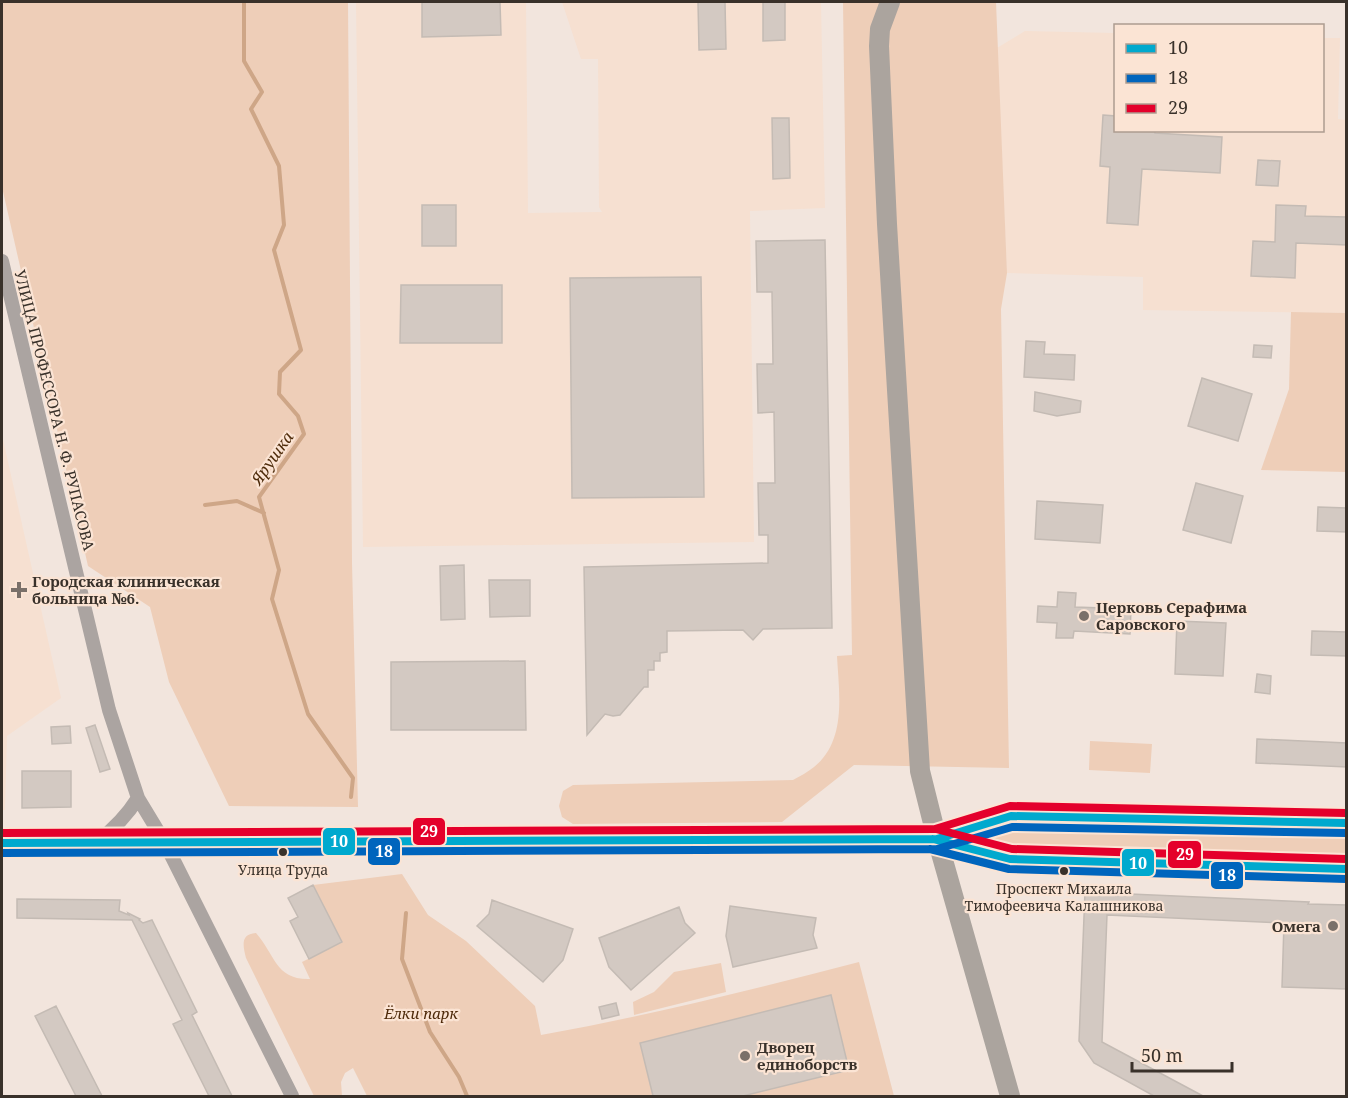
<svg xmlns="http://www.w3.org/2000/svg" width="1348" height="1098" viewBox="0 0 1348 1098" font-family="'Noto Serif',serif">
<rect width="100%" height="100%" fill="#f2e5dd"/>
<!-- built -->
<path fill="#f6e0d1" d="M356,2h170l2,211 74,-1 -3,-5 -1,-148h-17l-19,-57h259l4,206 -75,3 4,331 -391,5z
M1025,31l90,2 1,97h206l1,-92h17l-2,81 8,1v193l-203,-3v-33l-136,-4 -10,-225z
M2,435l59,263 -54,38 -2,74h-3z"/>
<!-- green -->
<path fill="#eeceb8" d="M2,2h346l4,561 6,244 -129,-1 -60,-124 -19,-75 -62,-41 -86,-379z
M843,2h153l11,271 -6,36 8,459 -155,-3 -72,57 -209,2 -11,-7 -3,-11 4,-15 10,-6 220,-5c7,-4 15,-8 21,-13 33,-27 25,-73 23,-111l15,-1z
M1291,312l55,1v159l-85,-2 28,-81z
M1090,741l62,3 -2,29 -61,-3z
M1000,826l346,9v22l-347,-7 -5,-15z
M402,874l26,41 38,26 69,65 6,29c107,-19 213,-46 318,-73l35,134h-527l-14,-28 -8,5 -4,9 1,14h-28l-68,-138c-3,-12 -6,-24 10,-25 19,21 19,47 54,46l-8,-17 40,-20 -29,-57z
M721,963l5,29 -92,23 -1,-13 21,-10 20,-20z"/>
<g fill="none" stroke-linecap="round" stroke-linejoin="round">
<!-- stream -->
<path stroke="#cea687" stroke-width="4" d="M244,2v59l18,31 -11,17 28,57 5,59 -10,25 27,100 -21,22 -1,22 19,22 6,18 -45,63 20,73 -7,29 36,115 45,64 -2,19
M205,505l32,-4 27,12
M406,913l-4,46 28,73 29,45 8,19"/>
</g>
<!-- building -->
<path fill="#d3c9c2" stroke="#c4bbb4" stroke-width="1.5" d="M422,2h78l1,33 -79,2z
M698,2h27l1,47 -27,1z
M763,2h22v38l-22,1z
M1103,115l13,1v14h39v3l67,4 -2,36 -78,-4 -4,56 -31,-2 3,-56 -10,-1z
M772,118h17l1,60 -17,1z
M1258,160l22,1 -2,25 -22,-1z
M422,205h34v41h-34z
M1276,205l30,1 -1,10 42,1v28l-51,-2 -1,35 -44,-2 2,-35 22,1z
M825,240l7,388 -69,1 -10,11 -10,-10 -76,1v21l-7,1v8h-6v9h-6v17h-4l-24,28 -7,1 -8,-2 -18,21 -3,-168 184,-4v-28h-9l-1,-52h17l-1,-71 -16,1 -1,-49h16l-1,-72h-15l-1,-51z
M701,277l3,220 -132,1 -2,-220z
M401,285h101v58h-102z
M1026,341l19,1 -1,12 31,1 -1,25 -50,-3z
M1254,345l18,1 -1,12 -18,-1z
M1202,378l50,16 -14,47 -50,-15z
M1035,392l46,9 -1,11 -23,4 -23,-5z
M1196,483l47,13 -12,47 -48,-13z
M1037,501l66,4 -3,38 -65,-4z
M1318,507l29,1v24l-30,-1z
M464,565l1,54 -24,1 -1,-54z
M489,580h41v36l-40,1z
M1058,592l18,1 -1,14 56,2 -1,25 -56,-3 -1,7h-17l1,-15 -20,-1 1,-16 19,1z
M1177,621l49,2 -3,53 -48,-2z
M1312,631l35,1v24l-36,-1z
M525,661l1,69h-135v-68z
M1257,674l14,2 -1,18 -15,-2z
M95,725l15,44 -10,3 -14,-44z
M70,726l1,17 -19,1 -1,-17z
M1257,739l90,4v24l-91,-4z
M22,771h49v36l-49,1z
M313,885l29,57 -33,17 -19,-38 8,-4 -10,-19z
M1085,892l224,10 -1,2 39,1v84l-65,-2 2,-64 -177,-8 -5,127 101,54h-49l-60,-33 -15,-22z
M17,899l103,1 -1,11 10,4 -1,-2 12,6 -1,1 4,3 9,-3 45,92 -5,3 40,81h-23l-36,-72 9,-4 -50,-100 -115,-2z
M492,900l81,29 -10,31 -20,22 -66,-56 12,-12z
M730,906l86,12 -3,17 4,13 -84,19 -7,-31z
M679,907l6,16 10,10 -64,57 -22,-23 -10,-29z
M831,995l18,75 -106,26h-90l-13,-53z
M616,1003l3,12 -17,4 -3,-12z
M56,1006l46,90h-26l-41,-80z"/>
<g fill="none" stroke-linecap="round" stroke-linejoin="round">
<!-- street -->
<path stroke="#aba4a1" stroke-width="14" d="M2,261l107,449 29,88 26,43 128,255
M97,842c17,-13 29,-25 41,-44"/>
<!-- secondary -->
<path stroke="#aba49e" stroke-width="20" d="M890,2l-10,27 -1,17 8,178 33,547 17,68 73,257
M937,839l74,-23 335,7
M2,843l935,-4 73,20 51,3 285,7"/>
<defs>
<path id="bus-1" d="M933,839l77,20 336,10
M2,843l935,-4 74,-23 335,7"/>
<path id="bus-2" d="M930,849l79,20 337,10
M2,853l935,-4 75,-22 334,6"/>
<path id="bus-3" d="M936,829l76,20 334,10
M2,833l933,-4 75,-23 336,7"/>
</defs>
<!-- bus-1 casing -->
<use href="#bus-1" stroke="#fbe4d4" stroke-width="12"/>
<!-- bus-2 casing -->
<use href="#bus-2" stroke="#fbe4d4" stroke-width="12"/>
<!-- bus-3 casing -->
<use href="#bus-3" stroke="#fbe4d4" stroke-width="12"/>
<!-- bus-1 -->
<use href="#bus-1" stroke="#00a9ce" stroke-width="8"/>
<!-- bus-2 -->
<use href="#bus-2" stroke="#0065bd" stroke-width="8"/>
<!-- bus-3 -->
<use href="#bus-3" stroke="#e4002b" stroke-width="8"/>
</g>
<!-- markers -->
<g fill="#7a7069" stroke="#fbe4d4" stroke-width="2">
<path d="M16 581h6v6h6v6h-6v6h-6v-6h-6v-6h6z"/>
<circle cx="1084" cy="616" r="6"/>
<circle cx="1333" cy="926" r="6"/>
<circle cx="745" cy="1056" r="6"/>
</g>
<g fill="#39312a" stroke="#fbe4d4" stroke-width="2">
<circle cx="283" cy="852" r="5"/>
<circle cx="1064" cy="871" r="5"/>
</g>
<g text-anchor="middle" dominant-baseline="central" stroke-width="4.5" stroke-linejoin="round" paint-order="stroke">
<!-- bus labels -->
<g font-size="14" fill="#39312a" stroke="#fbe4d4">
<text x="283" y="869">Улица Труда</text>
<text x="1064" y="888">Проспект Михаила<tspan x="1064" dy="17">Тимофеевича Калашникова</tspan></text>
</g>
<!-- street labels -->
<g font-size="15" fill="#39312a" stroke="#fbe4d4">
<text transform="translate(55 410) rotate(76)">УЛИЦА ПРОФЕССОРА Н. Ф. РУПАСОВА</text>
</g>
<!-- poi labels -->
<g font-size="15" font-weight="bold" fill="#39312a" stroke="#fbe4d4" text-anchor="start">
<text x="32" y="581">Городская клиническая<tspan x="32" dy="17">больница №6.</tspan></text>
<text x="1096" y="607">Церковь Серафима<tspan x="1096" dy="17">Саровского</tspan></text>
<text x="1321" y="926" text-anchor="end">Омега</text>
<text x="757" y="1047">Дворец<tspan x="757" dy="17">единоборств</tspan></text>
</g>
<!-- park labels -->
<g font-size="15" font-style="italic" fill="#4e2a0a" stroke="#fbe4d4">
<text x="421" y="1013">Ёлки парк</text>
</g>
<!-- water labels -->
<g font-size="16" font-style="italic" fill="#4e2b0a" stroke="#fbe4d4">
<text transform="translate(272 458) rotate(-55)">Ярушка</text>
</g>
</g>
<g stroke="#fbe4d4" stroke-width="2">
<rect x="412" y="817" width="34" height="29" rx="6" fill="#e4002b"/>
<rect x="322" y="827" width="34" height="29" rx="6" fill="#00a9ce"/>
<rect x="367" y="837" width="34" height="29" rx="6" fill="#0065bd"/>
<rect x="1167" y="840" width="35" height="29" rx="6" fill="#e4002b"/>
<rect x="1121" y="848" width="34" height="29" rx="6" fill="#00a9ce"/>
<rect x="1210" y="861" width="34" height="29" rx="6" fill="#0065bd"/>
</g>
<g font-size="16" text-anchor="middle" font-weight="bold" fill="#fff">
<text x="429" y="837">29</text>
<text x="339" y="847">10</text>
<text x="384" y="857">18</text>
<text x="1185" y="860">29</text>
<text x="1138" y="869">10</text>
<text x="1227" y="881">18</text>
</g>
<!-- border -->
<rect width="1348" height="1098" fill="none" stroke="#39312a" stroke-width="6"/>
<!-- legend -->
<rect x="1114" y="24" width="210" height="108" fill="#fbe4d4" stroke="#ad9c90" stroke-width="1.5"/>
<rect x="1126" y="44" width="30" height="9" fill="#00a9ce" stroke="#ad9c90" stroke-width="1.5"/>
<text x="1168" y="54" font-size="18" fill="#39312a">10</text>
<rect x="1126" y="74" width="30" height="9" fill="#0065bd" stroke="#ad9c90" stroke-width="1.5"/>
<text x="1168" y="84" font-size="18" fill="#39312a">18</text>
<rect x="1126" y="104" width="30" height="9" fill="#e4002b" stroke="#ad9c90" stroke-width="1.5"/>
<text x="1168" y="114" font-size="18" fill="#39312a">29</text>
<!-- scale -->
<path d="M1132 1062v9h100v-9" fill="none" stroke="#39312a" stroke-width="3"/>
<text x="1141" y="1062" font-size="18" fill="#39312a" stroke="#fbe4d4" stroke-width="4.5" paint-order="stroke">50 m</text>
</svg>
